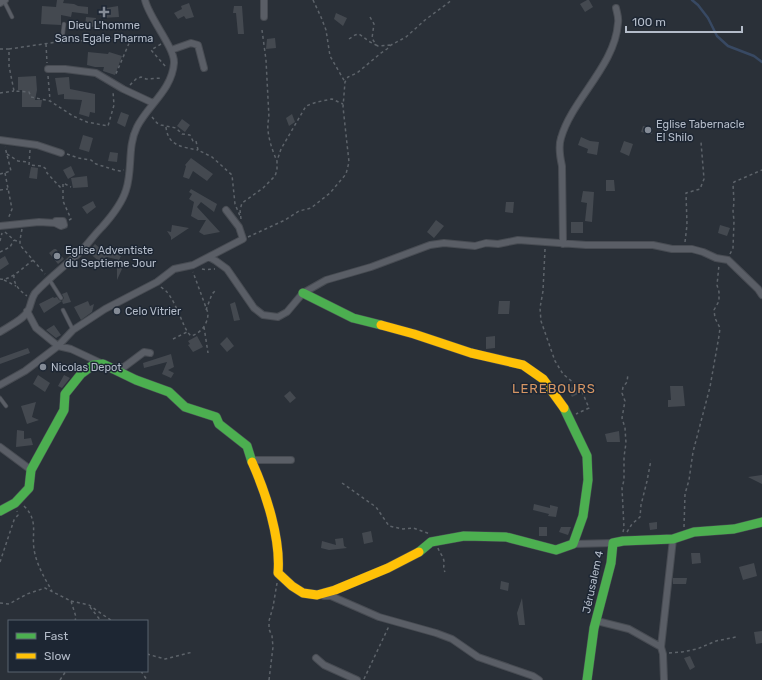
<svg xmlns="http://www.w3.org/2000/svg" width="762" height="680" viewBox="0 0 762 680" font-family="Rubik,sans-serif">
<rect width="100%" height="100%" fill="#2a3038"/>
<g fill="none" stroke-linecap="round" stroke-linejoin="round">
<!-- stream -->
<path stroke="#384963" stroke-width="2.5" d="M692,0l6,5 10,13 9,18 11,10 26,10 8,6"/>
</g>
<!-- building -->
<path fill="#444950" d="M57,0h7l-1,3 11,1 4,2 10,1v7l-16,-2 -1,5 -10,-2v10l-20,-1 1,-18 14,1z
M587,0h2l4,7 -8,5 -5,-8z
M189,3l5,14 -8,2 -2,-3 -6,3 -4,-6 8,-4 -1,-3z
M118,6l1,11 -18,1 -1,-9z
M234,6h8l2,28h-6l-2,-21h-3z
M336,13l11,5 -4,8 -9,-7z
M86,17l10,1 -1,9 -10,-1z
M275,38l1,10 -10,1 1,-10z
M88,52l20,2 1,-2 13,4 -7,19 -12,-4 1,-4h-9l-8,-2z
M36,76l1,14 -2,10h7l-1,7h-19v-17h-4v-13z
M69,77l1,12 25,5v19l-5,-1 -1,5 -10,-3 3,-14 -18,-1v-5l-6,1 -3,-17z
M121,112l8,3 -4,12 -8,-4z
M292,114l3,8 -6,4 -3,-8z
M182,119l8,6 -5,7 -8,-6z
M643,126l10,2 -1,6 -11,-2z
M83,135l10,3 -4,14 -10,-3z
M581,137l9,4 9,1 -2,13 -10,-2 1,-4 -10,-4z
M624,141l9,3 -4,12 -9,-4z
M110,152l8,1 -1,9 -9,-1z
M191,158l22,16 -6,7 -14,-10 -4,8 -6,-2 3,-11 -1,-1z
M71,166l4,9 -7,4 -5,-9z
M31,167l7,1 -1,11 -8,-1z
M87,176l1,11 -15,1 -2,-10z
M606,180h8l1,11h-9z
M191,189l26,15 -3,8 -13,-10 -4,5 23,25 -16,3 -5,-3 7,-12h-8l-7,-4 3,-14 -5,-3 3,-5 -3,-2z
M583,191l11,1 -2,30 -7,-1 2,-18 -6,-1z
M93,201l3,6 -9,7 -5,-7z
M506,202h8l-1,11 -8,-1z
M436,220l8,6 -10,12 -7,-6z
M571,222h12v11h-12z
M172,225l17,3 -18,12v-3l-4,-6 4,1z
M720,225l10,3 -3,8 -9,-3z
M95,244l7,6 1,-1 18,7 -2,4 -12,-3 -6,6 -13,-11z
M54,249h2l8,10 -6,5 -9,-11z
M5,256l4,8 -9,6v-11z
M126,260l-9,20v-19z
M67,292l4,10 -8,2 -1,-3 -18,12 -5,-9 14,-7 1,1 3,-1 2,3 3,1 2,-3 -2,-4z
M88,301l2,5 4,-2 -2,8 -11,8 -7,-13z
M499,301h11l-1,13h-11z
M235,302l5,18 -6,1 -4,-17z
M54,325l7,10 -5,3 -10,-8z
M197,336l6,11 -10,5 -5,-7 2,-1 -2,-3z
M495,336v12l-9,1v-12z
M227,337l7,9 -7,6 -7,-8z
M28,348l2,5 -30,11v-6z
M171,354l3,13 -6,3 6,3 -3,5 -9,-4 5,-12 -23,6 -1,-5z
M38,375l12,8 -5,9 -12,-8z
M64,375l6,3 -8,10 -4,-2z
M577,385l3,8 -8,4 -4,-8z
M670,386h13l2,20 -17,1v-7h3z
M290,391l6,7 -6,5 -6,-7z
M36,402l-4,15 7,3 -12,4 -6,-18z
M17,430l7,1v8l7,-1 2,7 -17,2z
M619,431l1,11h-13l-2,-8z
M762,475v9l-14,-7z
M534,504l16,4v-3l8,2 -2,10 -8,-1 1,-2 -16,-4z
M657,522v7l-7,1 -1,-7z
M539,527h8v9h-8z
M561,527h10l-3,8 -9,-3z
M371,531l2,11 -9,2 -2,-11z
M343,538l1,8 3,2 -18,2 -8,-2 1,-7 14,4 -1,-6z
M691,553h9l1,10 -9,1z
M754,563l3,13 -14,4 -4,-13z
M673,578h14l-1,6h-13z
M501,581l8,2 -1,8 -8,-2z
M522,598l3,27h-6l-2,-12z
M762,631v12l-6,1 -2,-12z
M690,656l5,11 -5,3 -6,-12z"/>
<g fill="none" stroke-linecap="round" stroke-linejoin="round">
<defs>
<path id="lane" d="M4,1l8,16
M62,41l2,-17
M49,279l12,19
M63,310l10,20
M0,398l6,8"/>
<path id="street" d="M264,0v17
M0,3l5,-3
M171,50l20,-7 7,2 6,23
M48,69h17l31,4 27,16 30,14
M0,140l37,5 24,8
M0,226l39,-4 16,1 6,3 3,-1 -1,-4h-7
M563,244l-1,-78c-2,-9 -4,-19 -1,-28 11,-39 54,-72 57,-115 1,-5 -1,-10 -2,-15
M209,257l7,4 11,8 27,39 9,7 15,2 9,-5 16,-19 23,-13 45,-13 59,-22 14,-2 31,3 11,-3 12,1 20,-4 68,5h67l19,4h20l11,3 13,6 12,2 30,29 4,6
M27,311l9,17 22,18 13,3 32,15
M0,332c9,-6 23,-12 28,-21 3,-6 3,-12 7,-18 14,-15 30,-27 45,-41 8,-8 14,-17 22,-25 9,-10 20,-24 24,-37 7,-21 1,-43 11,-63 11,-22 35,-37 37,-64 1,-15 -25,-45 -29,-63
M114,368l10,-1 20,-15 6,1
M0,385l25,-14 33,-25 15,-16 32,-21 52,-27 17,-13 19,-4 50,-26 -4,-12 -13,-17
M0,447l31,23
M251,460h40
M573,544l40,-1
M324,596h7l48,21 57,16 16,6 26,18 55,19 6,4
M597,621l32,8 32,18
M316,658l8,7 33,15
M664,680l-1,-26 -2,-7 12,-108"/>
<path id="fast" d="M303,293l50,25 28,7
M0,511l15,-8 14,-15 2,-18 33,-60 1,-16 16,-20 12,-9 10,-1 33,16 33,12 16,15 31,10 3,7 28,22 5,16
M419,552l12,-10 33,-6 42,1 50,13 17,-6 10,-28 5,-36 -1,-24 -23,-48
M587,680l7,-52 17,-65 2,-20 10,-2 50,-2 21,-7 40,-3 28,-7"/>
<path id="slow" d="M381,325l33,9 57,19 52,12 20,14 21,29
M252,462c14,31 29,77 26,111l14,13 11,7 14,2 18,-5 53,-22 31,-16"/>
</defs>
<!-- lane casing -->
<use href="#lane" stroke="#484c53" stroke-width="4.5"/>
<!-- street casing -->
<use href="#street" stroke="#484c53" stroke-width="8"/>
<!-- fast casing -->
<use href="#fast" stroke="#484c53" stroke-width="10"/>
<!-- slow casing -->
<use href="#slow" stroke="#484c53" stroke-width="10"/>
<!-- path -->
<path stroke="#5d636a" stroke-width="1.5" stroke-dasharray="3 3" stroke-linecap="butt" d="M313,0l8,17 5,13 4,26 15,26
M370,17l4,7 -2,14 4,7 2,1 12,-1
M262,30l4,30 3,58c-4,12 3,32 8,43
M349,39l6,-4 4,-1 11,8 6,3
M67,40l23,1 16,-3 24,3 -15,35
M46,44l1,19
M161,44l-10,6 15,17
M0,49h9v17l5,25 15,1 2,5 19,4 23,15 14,6 21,4 6,-21 -1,-14
M9,49l48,-7
M48,76l2,24
M130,85l6,-6 5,-2 5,2 16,-1
M0,93l14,-2
M152,117l5,6 4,2 15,3 6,6 8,1 3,6h3l2,9 14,7 20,18 3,29 5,12
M166,127c2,19 16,20 32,23
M30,150l-1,15 13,1 4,3 1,4 13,14 3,-1
M7,154l11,7 11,1
M67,154l11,4 13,2 5,4 19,6 5,1 4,-1
M5,173l7,36 -4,10
M0,174l11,-3 -6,-24
M0,190l8,-1
M241,219l-1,-9 2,-7 21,-15 12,-12 2,-6v-9l4,-12 25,-43 11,-4 15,-3 11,5
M69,220l2,-1 -8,-18v-18l8,4
M22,229l-2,11v5l25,29
M5,232l9,8 6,2
M248,237l37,-17 14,-9 12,-3 19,-15 16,-19 3,-12 -6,-55 2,-25 3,-5 9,-4 24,-20 6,-4 4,-4 15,-8 19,-17 27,-20
M0,241l2,-8
M685,242l2,-17 -1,-32 14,-4 4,-10 -3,-37
M545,249l-2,42 -3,17 1,13 14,40 8,13 18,15 8,19 -13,6
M0,252l10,-5 4,-7
M730,254l3,-6 1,-27 -1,-10 1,-9 -1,-18 1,-2 28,-12
M202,269c4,1 8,0 13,0
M14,275c-1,9 6,16 13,21
M0,279c9,3 25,-13 33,-19
M4,280l12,6
M161,287c1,1 3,2 5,4 5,5 10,16 13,23 4,8 6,16 12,22 10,-3 17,-12 17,-23l-15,-41
M206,310l6,-16 3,-3
M204,327l4,26
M173,339l14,-7
M342,483l34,24 13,19 14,3 10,-1 17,6
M24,506c16,16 6,29 11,48 3,13 10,25 17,37
M684,527l1,-33 4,-14 4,-28 17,-65 9,-51 1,-8 -5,-10 -1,-8 5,-9v-9l-2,-7 2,-20
M623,532l1,-4 -2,-40 2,-8v-23l2,-14 -1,-15 -3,-10 3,-17 -3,-8 1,-6 4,-5 1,-8
M627,532l5,-8 8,-7 1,-12 6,-24 4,-21
M438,548c1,4 6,9 6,14 0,4 -1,6 1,10
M0,562l14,-42 4,-5 -1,-4
M71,601l18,4 23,16
M0,603l9,1 18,-10 18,-6 26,13 5,16 -1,4
M90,607l11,14
M669,653l13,-1 15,-3 19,-8 20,-4
M147,654l18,5 28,-7
M141,671l6,9
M364,679l25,-53
M60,680l6,-9
M269,680l4,-33 -1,-11 -3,-7v-8l4,-14 4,-24"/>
<!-- lane -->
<use href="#lane" stroke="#5a5e66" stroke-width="3"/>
<!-- street -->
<use href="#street" stroke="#5a5e66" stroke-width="6"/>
<!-- fast -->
<use href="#fast" stroke="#4caf50" stroke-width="9"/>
<!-- slow -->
<use href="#slow" stroke="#ffc107" stroke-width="9"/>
</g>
<!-- markers -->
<g fill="#848b96" stroke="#1d2633" stroke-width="1.5">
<path d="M102 6h4v4h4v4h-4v4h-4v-4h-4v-4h4z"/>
<circle cx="648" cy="130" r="4"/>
<circle cx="57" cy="256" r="4"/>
<circle cx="117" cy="311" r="4"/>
<circle cx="43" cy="367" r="4"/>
</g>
<g text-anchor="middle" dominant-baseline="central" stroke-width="3" stroke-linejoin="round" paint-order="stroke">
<!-- poi labels -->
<g font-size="11" fill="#b4bcc9" stroke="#1d2633" text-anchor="start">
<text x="104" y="25" text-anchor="middle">Dieu L'homme<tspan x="104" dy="13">Sans Egale Pharma</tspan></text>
<text x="656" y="124">Eglise Tabernacle<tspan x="656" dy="13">El Shilo</tspan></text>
<text x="65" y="250">Eglise Adventiste<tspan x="65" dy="13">du Septieme Jour</tspan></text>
<text x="125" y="311">Celo Vitrier</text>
<text x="51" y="367">Nicolas Depot</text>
</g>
<!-- street labels -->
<g font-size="11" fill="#b4bcc9" stroke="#1d2633">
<text transform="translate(593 582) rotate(-78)">Jérusalem 4</text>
</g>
<!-- quarter labels -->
<g font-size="13" letter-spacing="1" fill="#d59563" stroke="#1d2633">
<text x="554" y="388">LEREBOURS</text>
</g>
</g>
<!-- legend -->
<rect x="8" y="620" width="140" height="52" fill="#1d2633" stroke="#59626f"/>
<rect x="16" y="633" width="20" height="6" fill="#4caf50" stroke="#59626f"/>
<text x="44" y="640" font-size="12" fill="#b4bcc9">Fast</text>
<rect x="16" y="653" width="20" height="6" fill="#ffc107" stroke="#59626f"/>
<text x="44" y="660" font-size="12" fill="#b4bcc9">Slow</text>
<!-- scale -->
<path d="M626 26v6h116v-6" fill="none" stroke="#b4bcc9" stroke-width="2"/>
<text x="632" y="26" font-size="12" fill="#b4bcc9" stroke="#1d2633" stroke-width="3" paint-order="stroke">100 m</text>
</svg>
